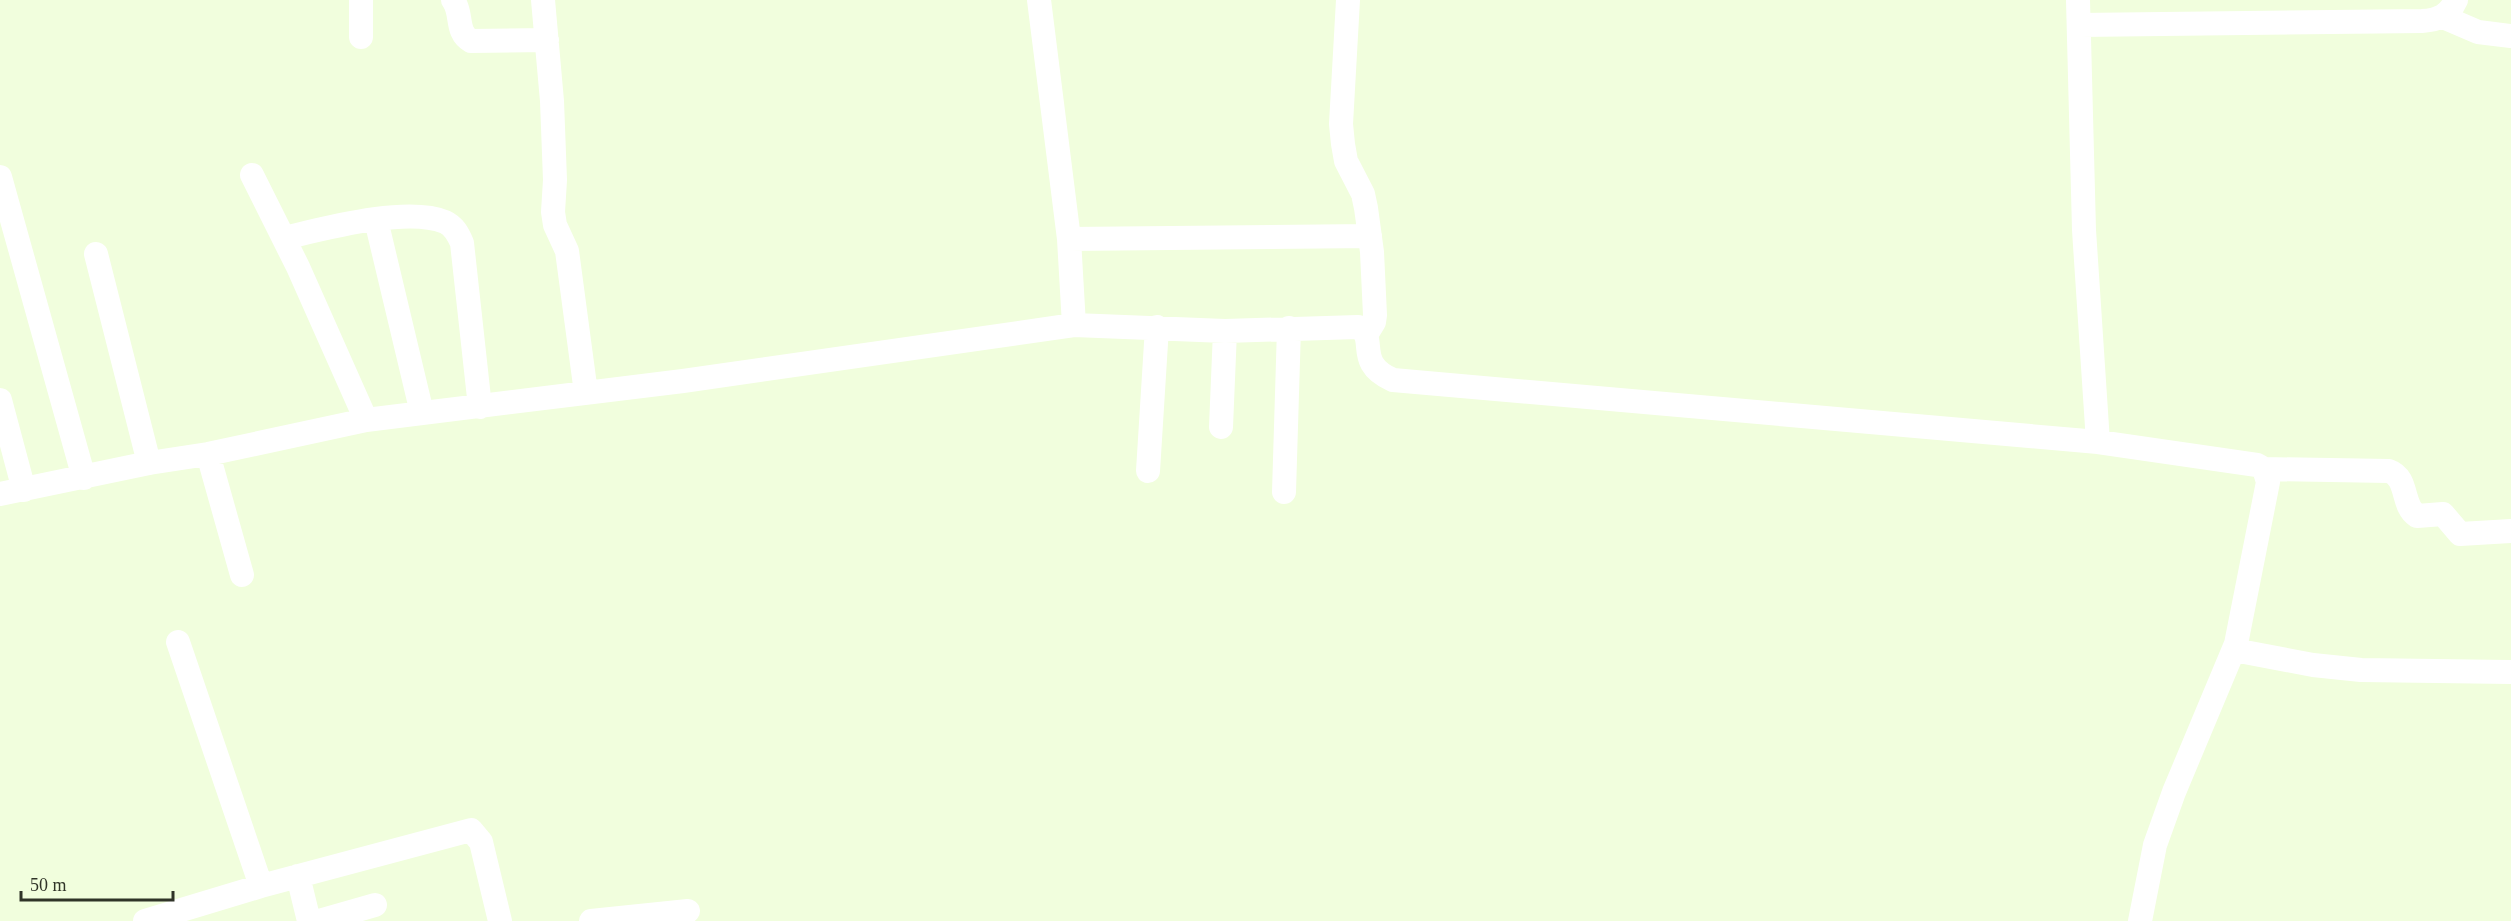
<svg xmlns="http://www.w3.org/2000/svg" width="2511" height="921" viewBox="0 0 2511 921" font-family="Georgia,serif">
<rect width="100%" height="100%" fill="#f1fedd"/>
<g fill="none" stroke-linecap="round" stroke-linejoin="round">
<!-- minor -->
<path stroke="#fff" stroke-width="24" d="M453,0c10,13 2,32 18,41l76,-1
M543,0l9,101 3,79 -2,32 2,13 12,26 19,142
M1039,0l30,239 5,86
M1348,0l-7,124 2,20 3,17 17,33 3,14 6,44 3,63 -1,7 -8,13
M2078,0l6,230 14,212
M2443,17l35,15 33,4
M2079,25l343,-4c17,-1 27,-6 34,-21
M361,37v-37
M252,175l46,92 68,153
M0,177l84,301
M376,220l46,193
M284,238c39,-9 123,-32 161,-16 9,4 13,12 17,21l18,164
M1069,239l301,-3
M96,254l53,209
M0,400l24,90
M1221,427l4,-96
M208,454l34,121
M2264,469l125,2c20,7 12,35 28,45l26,-2 17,20 51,-3
M1148,471l9,-144
M1284,492l5,-164
M0,494l149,-31 59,-9 158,-34 317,-39 391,-56 151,6 133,-4c21,11 -5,35 35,53l705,62 159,23 7,4 4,13 -32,162 -62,148 -19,53 -15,76
M178,642l83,244
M2234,650l79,15 48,5 150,2
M298,876l11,45
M145,921l116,-35 210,-56 10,12 19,79
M319,921l56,-16
M591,921l97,-10"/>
</g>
<!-- scale -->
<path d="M21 891v9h152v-9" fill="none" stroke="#303428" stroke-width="3"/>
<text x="30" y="891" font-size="18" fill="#303428" stroke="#f1fedd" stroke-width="4.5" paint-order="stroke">50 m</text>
</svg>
